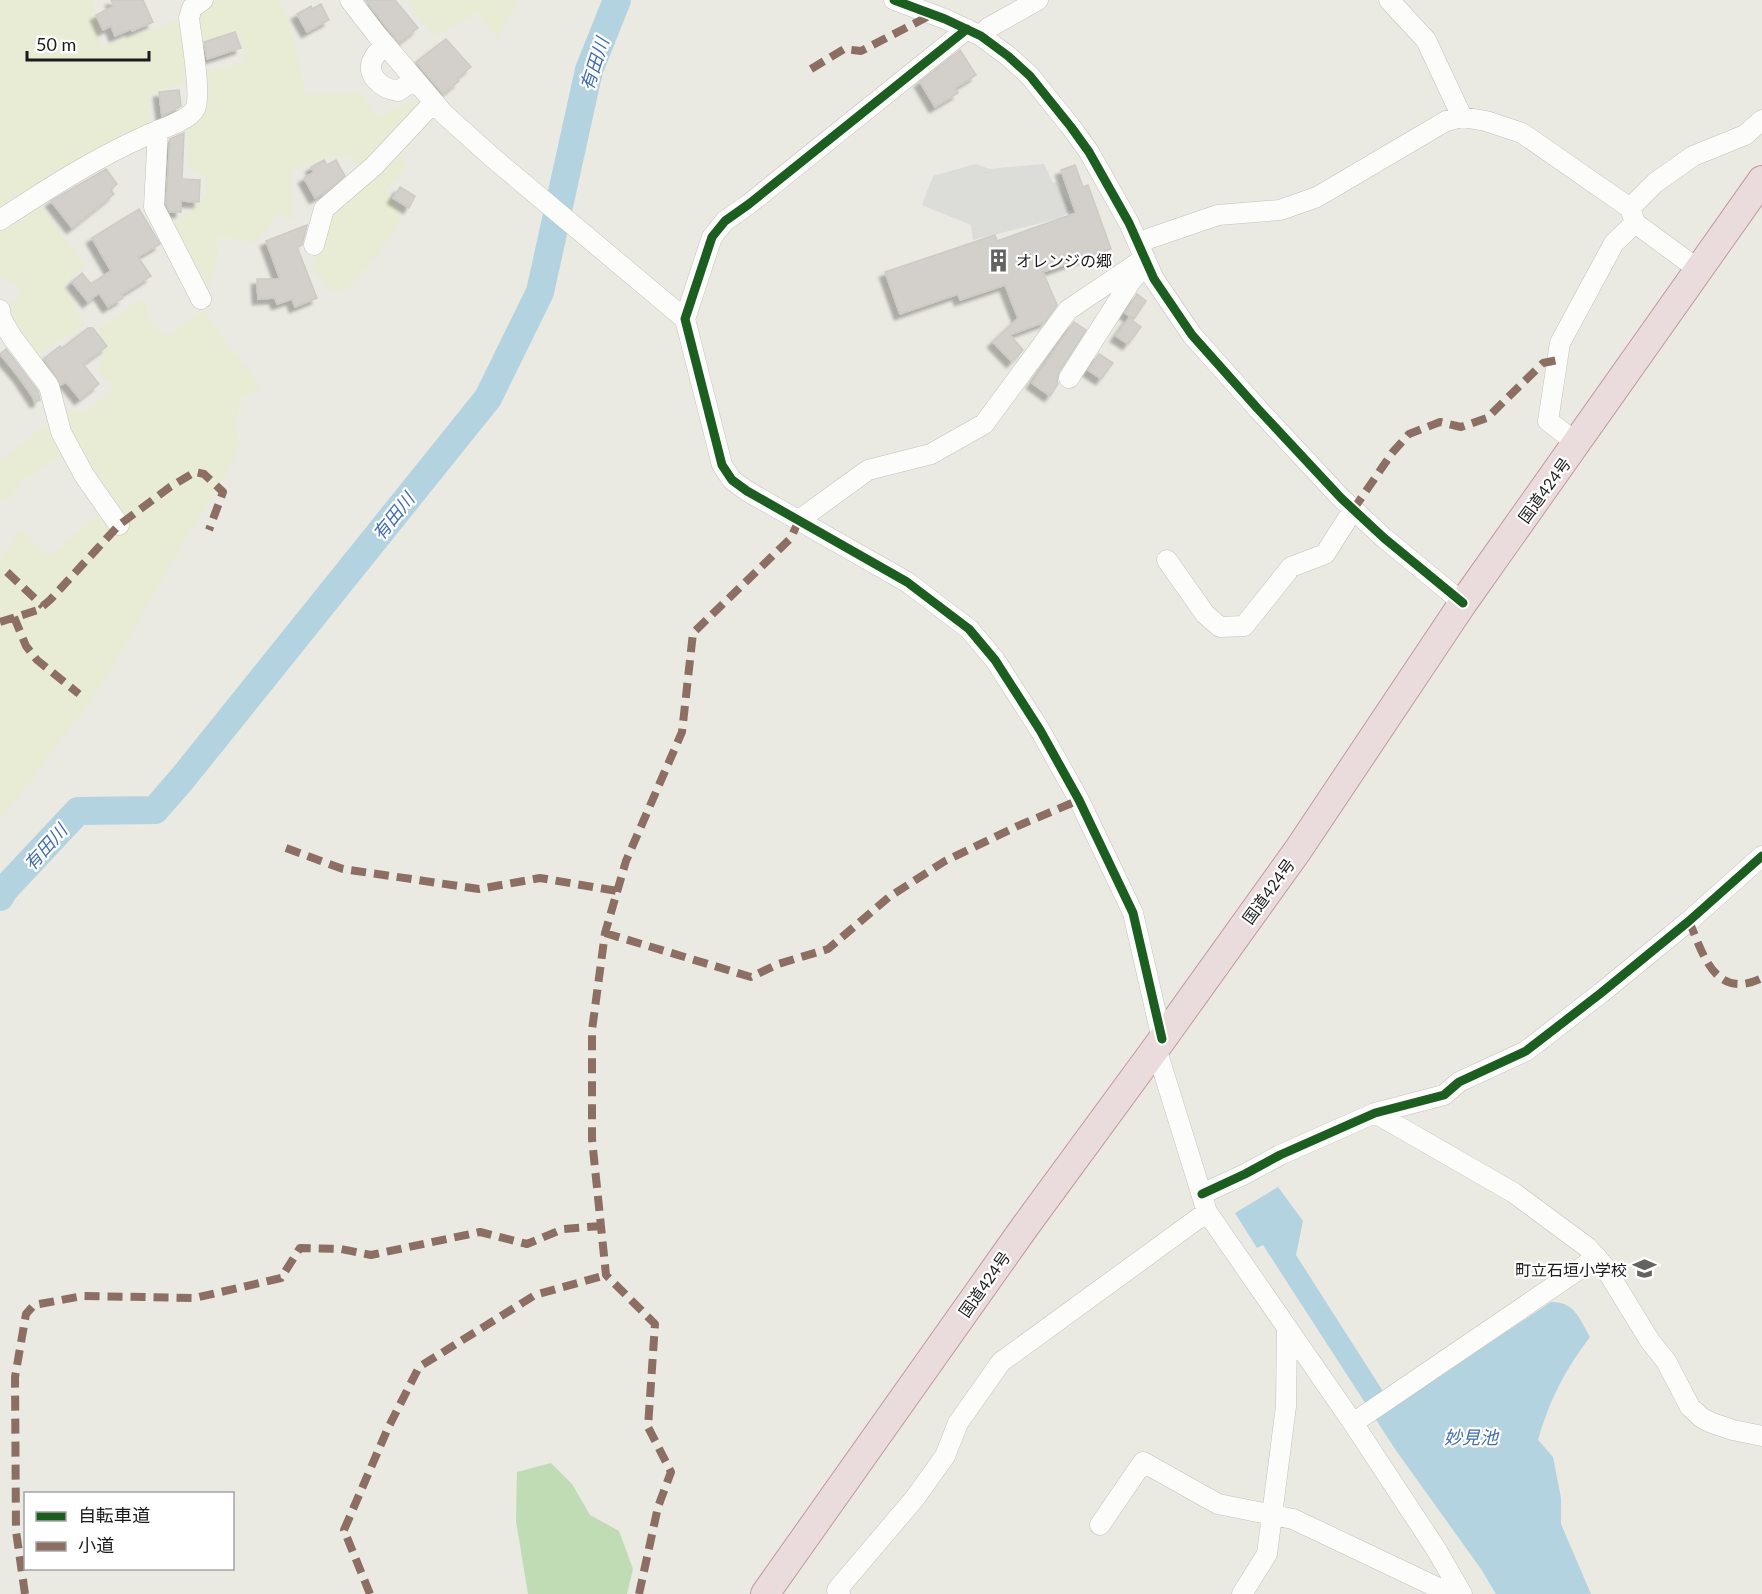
<svg xmlns="http://www.w3.org/2000/svg" width="1762" height="1594" viewBox="0 0 1762 1594" font-family="Lato,'Noto Sans JP',sans-serif">
<defs>
<filter id="shadow"><feDropShadow dx="-5.5" dy="5.5" stdDeviation="1.5" flood-color="#0004"/></filter>
</defs>
<rect width="100%" height="100%" fill="#eae9e2"/>
<!-- farmland -->
<path fill="#e9ecd4" d="M0,0h93l7,46 83,-27 3,63 -38,12 3,32 -151,85z
M211,0h67l7,10 5,14 16,69h53l20,23 44,-20 3,11 -27,44 8,15 -16,17 -5,8 11,14 3,18 -22,31 -36,39 -8,1 -23,-26 1,-3 14,-34 4,-16 31,-46 -9,-11 -18,-3 -43,16 2,49 -17,-6 -6,12 -14,16 -38,-5 -1,21 -11,42 -40,-76 10,-2 8,-5 15,-13 6,-9 2,-12 -4,-10 -14,-3 -2,-41 9,-3 7,-18 2,-37 40,-9 -4,-26 -37,13 -5,-12 -1,-28z
M412,0h105l-19,39 -21,-27 -30,18 -14,5 -25,-32z
M40,203l45,63 -22,19 22,39 -50,33 -32,-50 17,-9 -2,-13 -10,-6 -8,-1v-46z
M142,299l4,2 1,14 5,11 16,10 36,-26 17,27 41,50 -18,10 -4,7 -4,21 3,16v11l-56,91 -87,151 -96,126v-259l22,-32 26,28 61,-51 -7,-22 -18,-31 -10,-6 -51,34 -19,21 -4,-4v-37l66,-52 19,3 29,-22 -4,-8 -12,-11 7,-13 -7,-29z"/>
<!-- forest -->
<path fill="#bfdcb5" d="M551,1463l21,21 18,31 29,16 14,38 -6,25h-99l-12,-73 1,-49z"/>
<!-- parking -->
<path fill="#dcdcd9" d="M976,164l13,5 55,-5 9,19 4,-1 15,27 -11,9 -88,22 -2,-15 -49,-20 11,-29z"/>
<!-- water -->
<path fill="#b3d3e1" d="M1278,1187l25,34 -7,34 97,152 158,-105c24,0 28,16 39,35 -25,33 -40,62 -52,103l15,17 8,41v26l30,70h-95l-15,-25 -86,-120 -132,-204 -6,3 -22,-35z"/>
<g fill="none" stroke-linecap="round" stroke-linejoin="round">
<!-- river -->
<path stroke="#b3d3e1" stroke-width="28" d="M0,897l4,-7 74,-79 77,-1 27,-31 306,-381 52,-106 49,-222 28,-70"/>
</g>
<!-- building -->
<path fill="#d3d0cb" stroke="#cecac4" stroke-width="1.5" filter="url(#shadow)" d="M111,0h32l10,22 -21,9 -1,-2 -16,7 -4,-10 -8,4 -7,-15 18,-9z
M365,0h30l23,28 -19,15z
M321,4l8,16 -22,12 -10,-18 14,-8 1,3z
M235,32l6,16 -34,11 -3,-17z
M446,39l25,28 -14,11 2,3 -16,13 -27,-32z
M960,50l16,25 -21,13 3,5 -23,14 -15,-25z
M179,90l2,16 -19,10 -3,-24z
M184,133l-2,46 18,1 -1,22 -18,-1v11h-11l-4,-8 4,-65z
M324,160l3,5 9,-5 9,16 -21,17 -9,5 -11,-20 10,-6 -3,-5z
M1075,165l8,22 5,-2 23,64 -68,23 14,33 -12,17 -35,13 13,15 -11,12 -19,-20 25,-24 -13,-33 -45,15 -2,-6 -58,20 -15,-42 110,-37 2,6 79,-28 -15,-43z
M106,169l11,15 -6,6 3,4 -42,34 -21,-27z
M400,187l15,9 -6,12 -16,-10z
M139,209l21,35 -22,13 13,19 -30,19 2,3 -15,9 -9,-14 -11,9 -16,-20 10,-9 9,11 20,-13 -19,-33z
M307,225l-5,20 -5,2 20,51 -22,9 -3,-8 -15,5 -2,-6 -17,1 -1,-20h23l-14,-38z
M1137,294l9,7 -12,18 -9,-6z
M1129,318l12,9 -13,17 -12,-8z
M1074,322l12,8 -27,42 -2,9 1,3 -8,12 -18,-13z
M88,328h5l14,18 -24,18 16,20 -19,15 -14,-17 -5,3 -17,-26 16,-13 2,2z
M6,349l32,42 2,9 -4,2 -17,-26 -19,-22z
M1099,354l14,9 -12,16 -13,-9z"/>
<g fill="none" stroke-linecap="round" stroke-linejoin="round">
<defs>
<path id="minor" d="M350,0l27,35 67,79 49,44 192,161
M894,0l51,19 36,17 27,20 22,20 41,51 18,25 40,71 25,56 38,56 66,74 83,89 43,40 79,65
M1389,0l37,40 36,77
M967,29l-218,175 -24,17 -13,16 -27,82 37,146 10,15 15,11 160,91 62,47 26,31 45,70 39,70 54,113 29,126
M981,36l7,-8 50,-28
M386,45c-4,4 -9,7 -11,11 -13,18 7,33 23,35l17,-11
M158,130l-4,77 47,92
M1630,208l25,-25 38,-27 52,-21 17,-15
M0,220c46,-30 92,-60 143,-83 13,-7 45,-15 52,-28 7,-13 -4,-73 -6,-91l3,-10 11,-8
M1139,242l79,-27 62,-5 37,-13 129,-76 16,-4 24,4 36,12 108,75 5,15 64,47
M314,245l10,-36 50,-43 60,-64
M0,310l1,8 11,19 37,49 12,46 23,43 35,50
M1069,378l62,-97 12,-13
M1578,444l-30,-23 12,-78 54,-100 21,-20
M799,520l69,-50 63,-16 53,-30 84,-114 77,-52
M1167,560l38,54 15,13 24,-1 47,-59 34,-13 28,-44
M1156,1048l51,164 146,211 83,126 26,45
M1375,1113l139,80 73,54 17,19 46,75 16,20 24,46 12,11 10,5 21,7 29,6
M1202,1194l43,-20 35,-19 95,-42 69,-18 15,-13 67,-31 75,-58 88,-72 73,-65
M1353,1423l244,-166
M1100,1525l43,-63 75,42 75,15 158,75
M840,1594l-3,-4 78,-92 30,-42 13,-33 43,-61 206,-150
M1242,1594l25,-40 19,-148 1,-78"/>
<path id="highway" d="M765,1594l259,-366 132,-180 142,-198 165,-247 299,-423"/>
</defs>
<!-- minor casing -->
<use href="#minor" stroke="#c2c2bf" stroke-width="21"/>
<!-- highway casing -->
<use href="#highway" stroke="#c1999f" stroke-width="30"/>
<!-- minor -->
<use href="#minor" stroke="#fcfcfb" stroke-width="20"/>
<!-- highway -->
<use href="#highway" stroke="#eadcdc" stroke-width="28"/>
<!-- quiet -->
<path stroke="#8d6e63" stroke-width="8" stroke-dasharray="15 8" stroke-linecap="butt" d="M811,69l33,-20 17,2 72,-37
M1353,510l39,-57 17,-19 31,-12 21,5 26,-9 56,-55 15,-3
M7,572l36,34
M14,617l12,29 11,14 42,34
M0,622l38,-12 12,-10 69,-75 51,-38 25,-15 9,2 19,18 -14,38
M286,848l57,21 136,20 61,-11 77,13
M1689,921c14,33 26,80 73,57
M605,933l146,44 27,-13 50,-15 61,-52 56,-36 75,-36 59,-25
M25,1594l-9,-63 -1,-154 11,-63 8,-9 49,-9 112,2 86,-20 19,-30 41,1 30,6 109,-23 47,12 36,-15 38,-3
M370,1594l-26,-64 44,-102 31,-61 116,-72 71,-20
M639,1594l19,-87 13,-35 -23,-45 7,-103 -49,-49 -14,-136v-109l13,-97 21,-72 56,-129 11,-99 98,-95 8,-18"/>
<defs>
<path id="cycleway" d="M894,0l51,19 36,17 27,20 22,20 41,51 18,25 40,71 25,56 38,56 66,74 83,89 43,40 79,65
M967,29l-218,175 -24,17 -13,16 -27,82 37,146 10,15 15,11 160,91 62,47 26,31 45,70 39,70 54,113 29,126
M1202,1194l43,-20 35,-19 95,-42 69,-18 15,-13 67,-31 75,-58 88,-72 73,-65"/>
</defs>
<!-- cycleway casing -->
<use href="#cycleway" stroke="#fff" stroke-width="13"/>
<!-- cycleway -->
<use href="#cycleway" stroke="#1b5e20" stroke-width="9"/>
</g>
<!-- icons -->
<defs>
<symbol id="building-bare" viewBox="-9 -9 18 18"><path d="M-4-6H4V6H1V3H-1V6H-4ZM-2.5-4.3h1.7v1.8h-1.7ZM.8-4.3h1.7v1.8H.8ZM-2.5-1h1.7V.8h-1.7ZM.8-1h1.7V.8H.8Z" fill="#636361" stroke="#fff" stroke-width="2.5" paint-order="stroke"/></symbol>
<symbol id="school-bare" viewBox="-9 -9 18 18"><path d="M0-5L7-2L0 1L-7-2ZM-4 1L0 2.5L4 1V4Q0 6-4 4Z" fill="#636361" stroke="#fff" stroke-width="2.5" paint-order="stroke"/></symbol>
</defs>
<g fill-rule="evenodd">
<use href="#building-bare" x="982" y="244" width="33" height="33"/>
<use href="#school-bare" x="1628" y="1252" width="33" height="33"/>
</g>
<g text-anchor="middle" dominant-baseline="central" stroke-width="4.5" stroke-linejoin="round" paint-order="stroke">
<!-- poi labels -->
<g font-size="16" fill="#1b1b1b" stroke="#fff" text-anchor="start">
<text x="1016" y="260">オレンジの郷</text>
<text x="1627" y="1269" text-anchor="end">町立石垣小学校</text>
</g>
<!-- street labels -->
<g font-size="16" fill="#1b1b1b" stroke="#fff">
<text transform="translate(1544 490) rotate(-54)">国道424号</text>
<text transform="translate(1268 891) rotate(-54)">国道424号</text>
<text transform="translate(984 1284) rotate(-55)">国道424号</text>
</g>
<!-- water labels -->
<g font-size="18" font-style="italic" fill="#406db2" stroke="#fff">
<text transform="translate(594 64) rotate(-72)">有田川</text>
<text transform="translate(393 516) rotate(-51)">有田川</text>
<text transform="translate(45 847) rotate(-48)">有田川</text>
<text x="1471" y="1437">妙見池</text>
</g>
</g>
<!-- legend -->
<rect x="24" y="1492" width="210" height="78" fill="#ffffff" stroke="#a4a4a4" stroke-width="1.5"/>
<rect x="36" y="1512" width="30" height="9" fill="#1b5e20" stroke="#a4a4a4" stroke-width="1.5"/>
<text x="78" y="1522" font-size="18" fill="#1b1b1b">自転車道</text>
<rect x="36" y="1542" width="30" height="9" fill="#8d6e63" stroke="#a4a4a4" stroke-width="1.5"/>
<text x="78" y="1552" font-size="18" fill="#1b1b1b">小道</text>
<!-- scale -->
<path d="M27 51v9h122v-9" fill="none" stroke="#1b1b1b" stroke-width="3"/>
<text x="36" y="51" font-size="18" fill="#1b1b1b" stroke="#ffffff" stroke-width="4.5" paint-order="stroke">50 m</text>
</svg>
